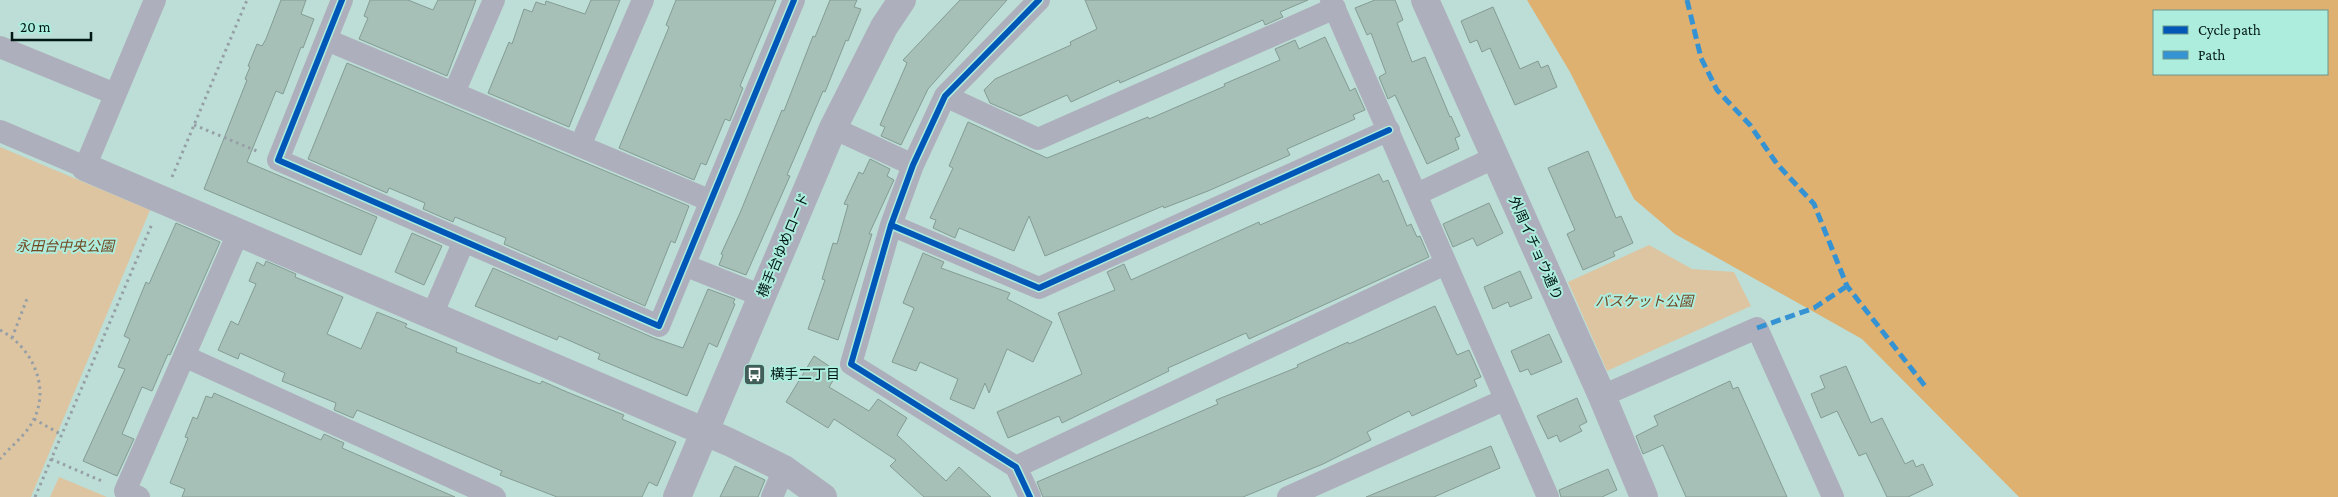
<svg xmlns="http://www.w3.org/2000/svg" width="2338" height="497" viewBox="0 0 2338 497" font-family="'Crimson Pro','Noto Sans JP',serif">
<rect width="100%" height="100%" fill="#bcded6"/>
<!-- green -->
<path fill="#ddc5a2" d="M0,147l150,63 -119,287h-31z
M1649,245l43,24 42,3 17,34 -144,65 -39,-89z
M59,477l48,20h-57z"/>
<!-- forest -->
<path fill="#deb171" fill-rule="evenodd" d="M1527,0h811v497h-319l-157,-158 -187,-105 -41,-35 -64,-127zM2154,11h173v63h-173z"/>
<!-- building -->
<path fill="#a7c0b7" stroke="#849c93" d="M281,0h25l-5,14 13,5 -11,29 -2,-1 -18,47 -7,-3 -29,71 130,55 -16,38 -157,-66 43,-109 -2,-1 5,-12 -2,-1 9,-22 5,2 4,-7z
M370,0h38l25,10 5,-10h38l-29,76 -88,-37 9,-21 -4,-2z
M591,0h29l-51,127 -81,-34 21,-51 3,2 12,-35 8,3 4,-10 9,3 1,-4 39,13z
M676,0h100l-36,86 3,2 -13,33 -5,-2 -19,46 -5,-2 -7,17 -75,-32 50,-121 -3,-2z
M830,0h27l-3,7 7,2 -13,32 -2,-1 -21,52 -2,-1 -36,84 3,1 -44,99 -27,-10 4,-10 -2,-1 19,-41 42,-103 2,1 29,-75 2,1z
M960,0h47l-79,89 -27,56 -20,-9 4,-9 -5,-2 27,-62 -4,-3z
M1085,0h223l-28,12 3,5 -18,8 -2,-5 -143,63 -1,-3 -48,22 -4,-7 -47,21 -30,-13 -6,-13 11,-11 76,-34 -1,-3 27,-13z
M1375,0h20l8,20 -6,3 15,39 13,-5 25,60 1,-1 9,20 -5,2 4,11 -32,15 -32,-69 -7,4 -9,-22 7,-4 -15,-40 -4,2 -12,-27z
M1493,7l27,62 18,-8 3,7 7,-3 9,22 -42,18 -25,-57 -8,4 -5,-12 -7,3 -9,-22z
M1325,37l25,54 5,-3 10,22 -12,5 2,4 -68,30 3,6 -82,36 -44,17 -1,-2 -118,50 -16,-40 -15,35 -55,-23 -4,10 -22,-10 3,-8 -6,-2 23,-50 -4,-2 19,-44 79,36 101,-41 1,2 76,-33 -1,-2 56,-24 -5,-11 20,-9 4,9z
M347,63l342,143 -14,37 -4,-2 -26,65 -141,-62 2,-6 -51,-21 -2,5 -30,-13 2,-6 -36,-15 -2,5 -79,-34z
M1588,151l28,67 5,-2 12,27 -20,9 2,4 -32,14 -16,-36 8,-4 -27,-62z
M870,159l20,10 -3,7 7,4 -25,54h3l-34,106 -30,-11 17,-49 -3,-1 11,-36 4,1 11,-39 -4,-1 15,-32 4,2z
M1379,174l4,8 5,-2 19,46 4,-2 6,13 3,-1 9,21 -180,82 -3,-6 -78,35 1,3 -107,52 -3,-7 -51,22 -11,-26 85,-38 -24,-61 57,-23 -8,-18 17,-8 7,16 128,-58 1,3z
M1489,203l14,30 -26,13 -4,-8 -20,9 -10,-23z
M176,223l44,19 -50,113 -2,-1 -16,37 -10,-4 -20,47 12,5 -17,37 -34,-15 42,-92 -7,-2 12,-28 -6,-3 22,-54 3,2z
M412,233l30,13 -18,39 -29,-13z
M923,253l21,9 -3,6 69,25 -3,6 45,23 -19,40 -26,-13 -18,44 -4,-10 -11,26 -24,-10 8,-20 -38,-17 -4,9 -24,-9 22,-54 -11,-5z
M266,261l30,13 -1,3 48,20 -16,37 34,15 16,-37 30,12 -2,3 52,21 -1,4 84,32 2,-3 25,11 57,23 -2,4 54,23 -19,44 -8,-4 -7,15h-85l-57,-22 2,-4 -145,-61 -4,8 -19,-8 2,-7 -54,-22 3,-8 -45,-20 -2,6 -20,-9 13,-29 7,4 18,-41 -7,-3 8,-19 7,4z
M493,268l161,70 29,10 25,-59 27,10 -2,4 2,1 -18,43 -8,-4 -22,53 -89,-37 2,-5 -41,-18 -2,4 -82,-34z
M1520,271l12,27 -22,9 -2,-5 -15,7 -9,-22z
M1435,306l22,49 12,-5 12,27 -7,3 3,6 -65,30 -3,-5 -42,21 4,8 -48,24 -80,33h-200l-6,-15 181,-78 -2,-4 82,-33 -1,-2 51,-23 1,2z
M1549,334l13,28 -31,13 -3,-6 -8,3 -9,-21z
M814,356l15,10 -1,4 5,4 -3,3 4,2 -5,8 40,24 9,-12 29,19 -10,17 49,46 13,-14 32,30h-67l-34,-31 6,-6 -62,-41 -6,9 -42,-26z
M1846,366l25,57 11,-5 23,46 8,-4 3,7 7,-3 10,21 -25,12h-21l-21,-44 -7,3 -22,-45 -16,7 -10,-24 14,-6 -5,-12z
M1730,381l3,8 5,-2 49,110h-101l-23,-52 -20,9 -7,-18 22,-11 -4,-9z
M214,393l107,47 3,-6 20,9 -2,5 113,49h-273l3,-8 -15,-6 18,-45 -3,-1 8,-20 4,2 9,-23 6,2z
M1577,398l10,24 -8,4 3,5 -22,11 -3,-7 -9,4 -11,-23z
M1491,446l9,22 -66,29h-68z
M735,466l30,14 -7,17h-38z
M1608,469l9,21 -15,7h-41l-2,-7z"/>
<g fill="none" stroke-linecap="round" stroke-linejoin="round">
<!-- path -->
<path stroke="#979fa6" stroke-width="3" stroke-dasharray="2.5 4" stroke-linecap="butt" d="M194,125l63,26
M172,177l75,-177
M0,330c32,17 51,57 33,91 -8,15 -23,26 -33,38
M12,338l16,-42
M34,419l28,16
M51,459l53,23
M35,497l117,-273"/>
<!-- minor -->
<path stroke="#aeafbc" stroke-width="22" d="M342,0l-64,160 381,166 135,-326
M1331,0l217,497
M327,40l384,161
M0,47l115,47
M454,93l40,-93
M945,96l93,43 297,-131
M833,128l80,37
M0,131l85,36 70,-167
M580,146l63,-146
M1417,194l79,-37
M891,225l148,63 350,-158
M684,265l78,31
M432,315l32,-74
M184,356l311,141
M1602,396l155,-68 76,169
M1016,467l429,-203
M139,497l-14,-6 114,-260
M772,497l12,-28
M1030,497l-14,-30 -165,-103 40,-139 22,-60 32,-69 94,-96
M1288,497l216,-97"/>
<!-- tertiary -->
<path stroke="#aeafbc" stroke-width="28" d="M1425,0l177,396 42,101
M85,167l644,275 55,27 39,28
M677,497l156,-369 51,-101 18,-27"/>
<!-- quiet -->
<path stroke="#3693d3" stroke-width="5" stroke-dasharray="10 5" stroke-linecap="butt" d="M1687,0l14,58 16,32 33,35 27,39 37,40 33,82 78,100
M1757,328l57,-20 33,-22"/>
<defs>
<path id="cycleway" d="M342,0l-64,160 381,166 135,-326
M891,225l148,63 350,-158
M1030,497l-14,-30 -165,-103 40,-139 22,-60 32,-69 94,-96"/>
</defs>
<!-- cycleway casing -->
<use href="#cycleway" stroke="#adedde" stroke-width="9"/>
<!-- cycleway -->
<use href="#cycleway" stroke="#0057b8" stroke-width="6"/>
</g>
<!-- icons -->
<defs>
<symbol id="bus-square" viewBox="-11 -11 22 22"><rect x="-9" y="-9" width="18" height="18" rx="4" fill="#425e59" stroke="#adedde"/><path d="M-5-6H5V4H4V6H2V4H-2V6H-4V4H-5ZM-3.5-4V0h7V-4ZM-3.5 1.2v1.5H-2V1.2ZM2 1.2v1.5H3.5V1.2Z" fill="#fff"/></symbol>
</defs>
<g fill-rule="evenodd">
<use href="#bus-square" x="742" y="362" width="25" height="25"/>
</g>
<g text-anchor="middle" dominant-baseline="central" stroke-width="4" stroke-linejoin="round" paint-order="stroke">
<!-- street labels -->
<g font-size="14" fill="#011915" stroke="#adedde">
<text transform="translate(783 245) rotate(-67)">横手台ゆめロード</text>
<text transform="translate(1536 248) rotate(66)">外周イチョウ通り</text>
</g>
<!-- park labels -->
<g font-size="14" font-style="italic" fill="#734722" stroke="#adedde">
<text x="65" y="246">永田台中央公園</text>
<text x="1644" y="301">バスケット公園</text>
</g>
<!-- poi labels -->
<g font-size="14" fill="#011915" stroke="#adedde" text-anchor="start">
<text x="770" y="374">横手二丁目</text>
</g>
</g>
<!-- legend -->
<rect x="2153" y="10" width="175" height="65" fill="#adedde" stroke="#68988e"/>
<rect x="2163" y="26" width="25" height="8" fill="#0057b8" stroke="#68988e"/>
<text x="2198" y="35" font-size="15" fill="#011915">Cycle path</text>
<rect x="2163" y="51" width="25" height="8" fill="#3693d3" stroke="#68988e"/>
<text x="2198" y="60" font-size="15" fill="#011915">Path</text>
<!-- scale -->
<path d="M12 32v8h79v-8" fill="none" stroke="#011915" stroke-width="2.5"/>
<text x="20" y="32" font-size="15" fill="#011915" stroke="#adedde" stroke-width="4" paint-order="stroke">20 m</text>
</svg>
